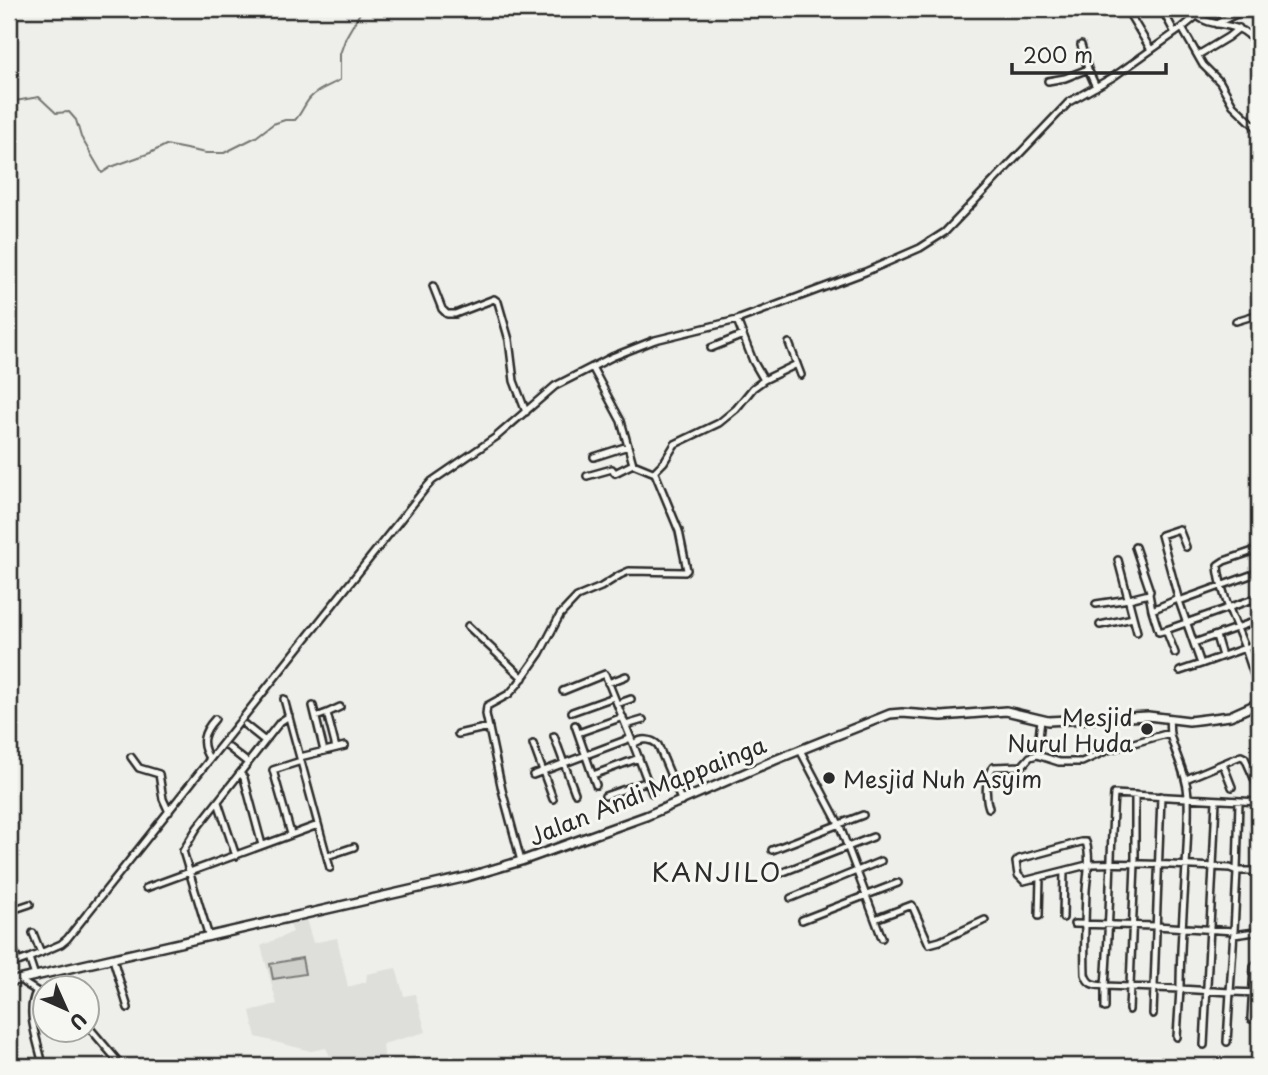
<svg xmlns="http://www.w3.org/2000/svg" width="1268" height="1075" viewBox="0 0 1268 1075" font-family="'Playpen Sans',sans-serif">
<rect width="100%" height="100%" fill="#eeeeea"/>
<filter id="ink" filterUnits="userSpaceOnUse"><feTurbulence type="fractalNoise" baseFrequency=".0143" numOctaves="2"/><feDisplacementMap in="SourceGraphic" scale="14" xChannelSelector="R" yChannelSelector="G"/><feConvolveMatrix kernelMatrix="1 2 1 2 8 2 1 2 1" color-interpolation-filters="sRGB"/></filter>
<g filter="url(#ink)">
<!-- built -->
<path fill="#dededb" d="M306,919l7,24 24,-5 11,49 18,-5 1,-8 29,-6 8,28 11,-2 11,38 -43,12 2,22h-9l-46,-10 -4,-8 -15,3 -55,-14 -6,-26 27,-7 -16,-58 32,-14 -4,-10z"/>
<!-- green -->
<path fill="#cececa" stroke="#7c7c7a" stroke-width="2" d="M302,958l3,16 -32,5 -3,-15z"/>
<g fill="none" stroke-linecap="round" stroke-linejoin="round">
<!-- stream -->
<path stroke="#757573" stroke-width="2" d="M9,102l30,-5 17,16 13,-1 7,8 5,17 21,36 9,-6 39,-14 16,-8 40,8h18l32,-16 17,-13 12,-4h10c7,-7 9,-16 16,-23 7,-8 20,-12 29,-17v-26l6,-17 14,-24 9,-4"/>
<defs>
<path id="minor" d="M1162,9l13,24
M1191,9c19,27 54,3 68,43
M1130,15l21,35
M1216,24l30,-15
M1182,28l21,37 17,17 13,23 26,25
M1081,45l7,24 8,18
M1198,55l30,-18 11,-9
M1048,81l17,-3 23,-9
M433,286l9,23 5,5h8l39,-15 4,3 11,38 5,41 12,31
M737,320l16,41 11,19 33,-16
M1236,321l23,-7
M789,343l12,32
M711,348l32,-13
M594,457l34,-11
M655,471l9,-9 11,-18 44,-21 17,-14 17,-21 11,-8
M587,476l25,-7 3,4 18,-9
M1135,547l15,44 -1,3 3,16
M1259,549l-35,12 -6,4c1,24 18,60 27,83l14,-5
M1118,560l19,72
M1259,572l-80,29 22,63 44,-16 14,42
M1179,601l-18,-66 18,-6 7,18
M1096,604l33,-5 20,-5
M1100,625l33,-7
M468,626l55,52
M1166,630l-7,2 -7,-22 26,-11
M1216,636l6,20
M1194,643l65,-23
M1175,653l-9,-23 93,-33
M1180,671l21,-7
M608,683l18,-7
M563,691l42,-17 29,72
M284,699l46,169
M617,704l14,-5
M313,706l11,45
M572,712l42,-15
M327,713l13,-6
M316,717l11,-4 9,35
M1041,720l-4,35 22,7h23l26,-12 62,-17
M245,725l20,16
M575,725l21,60
M626,725l17,-5
M578,733l45,-16
M458,734l31,-7
M554,736l21,57
M533,744l20,55
M228,747l20,16
M800,750l39,74 43,114
M131,757l8,11 20,6 4,25 6,13
M300,757l45,-11
M210,759c-11,-15 -7,-27 5,-40
M1223,764l9,23
M240,773l4,5 18,67
M533,775l98,-37
M593,775l46,-17
M1186,779l55,-23 4,2 12,27
M652,793l-18,-47 1,-3c7,-5 17,-4 23,2l24,57
M605,796l43,-15
M1216,800l-3,67 17,1 7,3 -3,60
M1239,801l-2,70h22
M218,802l18,54
M989,808c-4,-11 -4,-32 4,-41l29,-1 8,-9 7,-2
M291,834l-18,-64 28,-9
M772,850l91,-35
M327,856l27,-9
M521,861l-19,-71 -16,-76 1,-8 22,-12 9,-10 22,-31 20,-38 17,-18 24,-10 19,-12 9,-4 56,1 2,-2 -8,-39 -24,-58 -22,-9 -12,-43 -29,-54
M781,873l92,-36
M146,888l172,-63
M791,898l90,-37
M9,911l21,-7
M1039,916l1,-39
M1063,918l1,-47
M875,919l37,-14 17,39 11,-3 45,-21
M802,920l96,-37
M1074,924l82,2 78,5 -4,61 -50,-3c0,-30 2,-61 4,-91 2,-34 5,-68 4,-102 -1,-22 -13,-41 -18,-62 -1,-5 0,-10 -1,-16
M33,933l8,20
M1234,935l21,-3
M9,936l9,26
M209,937l-26,-86 14,-23 83,-106 9,-6
M113,959l15,49
M9,961l9,1 11,-4
M35,976l-6,-18 32,-14 6,-5 357,-449 8,-9 64,-44 59,-51 57,-29 43,-17 82,-20 128,-48 55,-24 25,-16 124,-130 44,-25 69,-49 23,-19
M21,980l3,3 22,14
M36,992c-11,22 3,51 7,74
M1105,1008v-22l75,3 -3,48
M1129,1010l6,-146v-69
M1153,1014l8,-218
M1251,1019l3,-52 5,-7
M88,1026l34,40
M1227,1042l3,-50 29,1
M1204,1045l9,-178c-40,-2 -81,-5 -121,-3l-5,1 -63,16 -6,-6 -2,-13 3,-3 62,-17h5c5,15 1,34 0,49 -1,28 -2,55 -1,83 3,11 9,11 20,12 5,-64 5,-128 9,-192l145,8"/>
<path id="major" d="M9,982l458,-105 54,-16 125,-45 129,-56 115,-46 12,-1 40,3 64,-5 42,10 100,-5 41,5 41,-5 29,-13"/>
</defs>
<!-- minor casing -->
<use href="#minor" stroke="#2b2b2b" stroke-width="10"/>
<!-- major casing -->
<use href="#major" stroke="#2b2b2b" stroke-width="12"/>
<!-- minor -->
<use href="#minor" stroke="#f6f6f2" stroke-width="5"/>
<!-- major -->
<use href="#major" stroke="#f6f6f2" stroke-width="7"/>
</g>
</g>
<!-- markers -->
<g fill="#2b2b2b" stroke="#f6f6f2" stroke-width="2.5">
<circle cx="1147" cy="729" r="7"/>
<circle cx="829" cy="778" r="7"/>
</g>
<g text-anchor="middle" dominant-baseline="central" stroke-width="6" stroke-linejoin="round" paint-order="stroke">
<!-- poi labels -->
<g font-size="23" fill="#2b2b2b" stroke="#f6f6f2" text-anchor="end">
<text x="1133" y="716">Mesjid<tspan x="1133" dy="26">Nurul Huda</tspan></text>
<text x="843" y="778" text-anchor="start">Mesjid Nuh Asyim</text>
</g>
<!-- street labels -->
<g font-size="23" fill="#2b2b2b" stroke="#f6f6f2">
<text transform="translate(647 790) rotate(-22)">Jalan Andi Mappainga</text>
</g>
<!-- quarter labels -->
<g font-size="26" letter-spacing="2" fill="#2b2b2b" stroke="#f6f6f2">
<text x="717" y="871">KANJILO</text>
</g>
</g>
<!-- margin -->
<rect width="1268" height="1075" fill="none" stroke="#f6f6f2" stroke-width="35"/>
<rect x="18" y="18" width="1233" height="1040" fill="none" stroke="#2b2b2b" stroke-width="2.5" filter="url(#ink)"/>
<!-- north arrow -->
<g transform="translate(66 1009) rotate(135)"><circle r="33" fill="#f6f6f2" stroke="#a5a5a2" stroke-width="2"/>
<path d="M0-5L12 26L0 18L-12 26Z" fill="#2b2b2b"/>
<text y="-10" font-size="19" font-weight="bold" text-anchor="middle" fill="#2b2b2b">U</text>
</g>
<!-- scale -->
<path d="M1012 63v10h154v-10" fill="none" stroke="#2b2b2b" stroke-width="3.5"/>
<text x="1023" y="63" font-size="21" fill="#2b2b2b" stroke="#f6f6f2" stroke-width="5" paint-order="stroke">200 m</text>
</svg>
